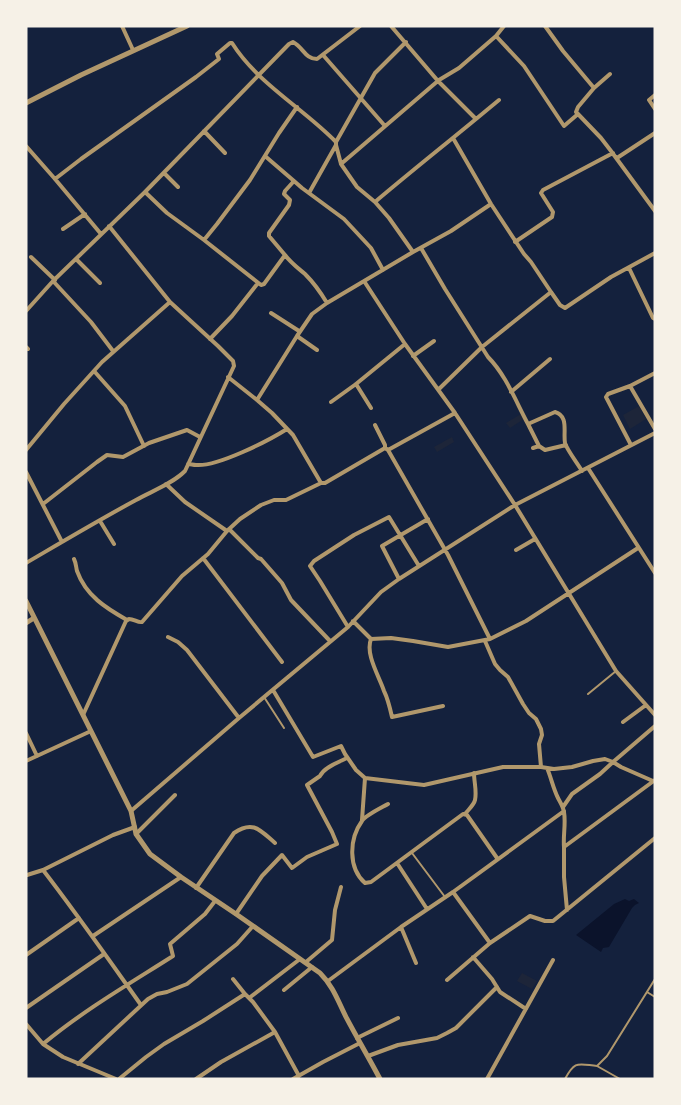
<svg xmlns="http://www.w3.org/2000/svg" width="681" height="1105" viewBox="0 0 681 1105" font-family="Helvetica,sans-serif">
<rect width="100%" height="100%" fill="#14213d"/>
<!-- green -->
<path fill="#1d2539" d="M639,406l7,13 -16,10 -7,-14z
M521,414l3,5 -14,9 -4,-5z
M452,437l2,5 -17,10 -3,-5z
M522,973l15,8 -5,8 -15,-8z"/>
<!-- water -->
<path fill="#0b132b" d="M625,899l4,2 5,-2 5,4 -4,2 -3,3 -23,39 -6,1 -2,4 -25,-17 38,-31z"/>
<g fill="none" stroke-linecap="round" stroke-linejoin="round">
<!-- service -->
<path stroke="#b1986c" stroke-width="2" d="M588,694l28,-23
M264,697l20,31
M412,853l33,44
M647,992l8,5
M597,1066l23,13
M565,1079c10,-19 13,-15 32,-13l10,-10 48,-77"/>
<!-- minor -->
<path stroke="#b1986c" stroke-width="4" d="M122,26l11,24
M545,26l18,25 31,37 16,-14
M496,36l28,30 40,60 14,-12 23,24 10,13 44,60
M406,42l-31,31 -39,69v3l5,19 16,23 18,15 14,16 24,34
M323,55l62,71
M655,95l-6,5 6,9
M297,107l-18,26 -29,47 -33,44 -13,16 57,45 3,-1 21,-29c6,8 13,13 20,19 9,9 16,19 22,29
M578,114l-2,-2 2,-5 16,-19
M476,119l23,-19
M204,131l21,22
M453,138l38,66 33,50 7,8 20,30
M26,146l29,33 46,55
M265,156l29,25 -9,10 -1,3 6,6 -1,5 -20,28v3l16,19
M617,158l38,-25
M341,164l98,-84 20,-12 37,-32 8,-10
M164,173l14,14
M55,179l26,-20 115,-82 23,-18 -2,-5 13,-11h2c26,41 71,65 104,99
M294,181l8,7 42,31 27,29 12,22
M145,192l22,21 37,27
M309,193l27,-48
M375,202c33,-28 67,-55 101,-83l-38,-38 -47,-55
M63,229l22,-15
M515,242l37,-25 1,-5 -12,-19 2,-3 70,-37
M421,248l24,41 43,68c18,18 28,45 40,67l27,-12c14,4 8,20 10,31 2,7 13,21 17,28
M31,257l24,23
M76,259l24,24
M629,268l24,50 2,1
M53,281l38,41 22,29
M364,281l41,63 50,69 60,92 101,166 39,44
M26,311l27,-30 92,-89 144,-148 4,-2c10,5 12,17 24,17l43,-33
M271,313l28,18
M297,336l20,14
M210,339l22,-23 26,-33
M26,347l2,2
M413,356l21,-15
M94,371l31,35 19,40
M228,377l29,23 15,13 21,22 28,48
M356,384l15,24
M630,386l25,43
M439,389l43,-42 69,-55 9,13 5,3 46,-31 44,-24
M511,392l39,-33
M257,400l40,-64 15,-22 15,-11 86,-51 38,-21 40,-27
M331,402l25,-18 49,-40
M528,424l11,22
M375,425l10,20v3
M631,445l-25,-48 2,-3 22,-8 25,-13
M533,448l6,-2 6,4 21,-5
M26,450l38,-46 38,-42 68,-60
M388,450l67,-37
M188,464c3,0 5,1 8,1 21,2 72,-24 91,-36
M588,468l67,105
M26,472l36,70
M166,484l19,18 42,29
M43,504l54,-42 10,-7 16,2 26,-14 38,-13 13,7
M100,521l14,23
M229,529l29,29 3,1 21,24 9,17 39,41
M516,550l19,-11
M203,558l79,104
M74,559c2,4 2,8 3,12 9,25 29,37 50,49
M26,563c36,-21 73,-43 110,-63 16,-9 36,-16 49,-29l49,-105 -1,-5 -15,-15 -48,-44 -61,-76
M399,579l-17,-33 46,-27
M353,621l18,18 20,-1 22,3 35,6 42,-8 36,-18 112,-73
M348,627l-28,-46 -10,-15 4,-5 40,-26 35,-18 30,49
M168,637l10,5 9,8 52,68
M371,639c-6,15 8,37 13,52 4,8 6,17 8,26l51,-11
M485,641l10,23 5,6 8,7 15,27 6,9 7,6 5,10 1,6 -3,9 2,23
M273,690l40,67 28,-11 4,8 11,16 9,8 42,5 17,2 79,-18h38l13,2 18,-2 21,-6 12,-2 8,3 8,5 32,14
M83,715l43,-94 3,-2c5,0 9,4 13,3l40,-46 26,-22 19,-23 13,-12 21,-14 13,-5h12l35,-17h4l60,-35 3,2 60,105 42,84
M623,722l23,-17
M26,733l11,23
M26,761l65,-30
M547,768c4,9 6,20 11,30 2,4 5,8 6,14 2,11 -1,23 0,35l91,-67
M388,804c-7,4 -22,11 -26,17 -13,18 -14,47 3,62l6,-1 92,-68 4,1 30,43
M563,807l9,-13 28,-20 13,-12 42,-36
M131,811l108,-93 109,-91 33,-35 18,-13 116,-74 140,-72
M465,814c3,-4 9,-9 10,-14 2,-9 -1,-18 -1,-27
M362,820l3,-42
M136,834l39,-39
M564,847v30l3,33
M397,863l30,46
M43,870c34,44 66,90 98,135
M27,875l16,-5 70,-35 22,-8
M196,888l38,-55c19,-13 26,-3 41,10
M453,892l37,51
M236,914l26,-38 20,-21 10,13 15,-11 30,-13 -5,-12 -25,-47 13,-9c4,-9 19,-14 27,-18
M401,927l15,36
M93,936l88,-59
M26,955l53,-37
M473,957l19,22 8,13 26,17
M306,962l26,-22 3,-30 6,-23
M233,979l12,15
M447,980l43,-37 40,-27 15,5h8l102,-83
M328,981l73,-54 52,-35 111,-81
M284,990l28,-23
M249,998l51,-39
M26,1008l78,-54
M26,1024l17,20 20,13 53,22
M357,1038l41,-20
M43,1044c41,-34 86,-60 130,-88l-3,-12 35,-30 10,-13
M368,1056l30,-11 39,-7 10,-5 9,-5 41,-41
M78,1064l70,-65 9,-5 10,-2 20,-8 50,-40 16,-18
M119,1079l27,-22 18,-13 39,-23 42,-27 8,8 22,30 24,44
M196,1079l25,-17 54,-30
M293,1079l30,-17 37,-19
M487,1079l66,-119"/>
<!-- tertiary -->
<path stroke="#b1986c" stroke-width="5" d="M26,103l55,-28 106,-49
M26,601l105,210 5,23 14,20 31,23 55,37 84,59c13,13 18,28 26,44 11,21 23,41 34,62
M26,623l8,-5"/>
</g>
<!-- border -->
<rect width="681" height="1105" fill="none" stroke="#f6f1e7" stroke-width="55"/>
</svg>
